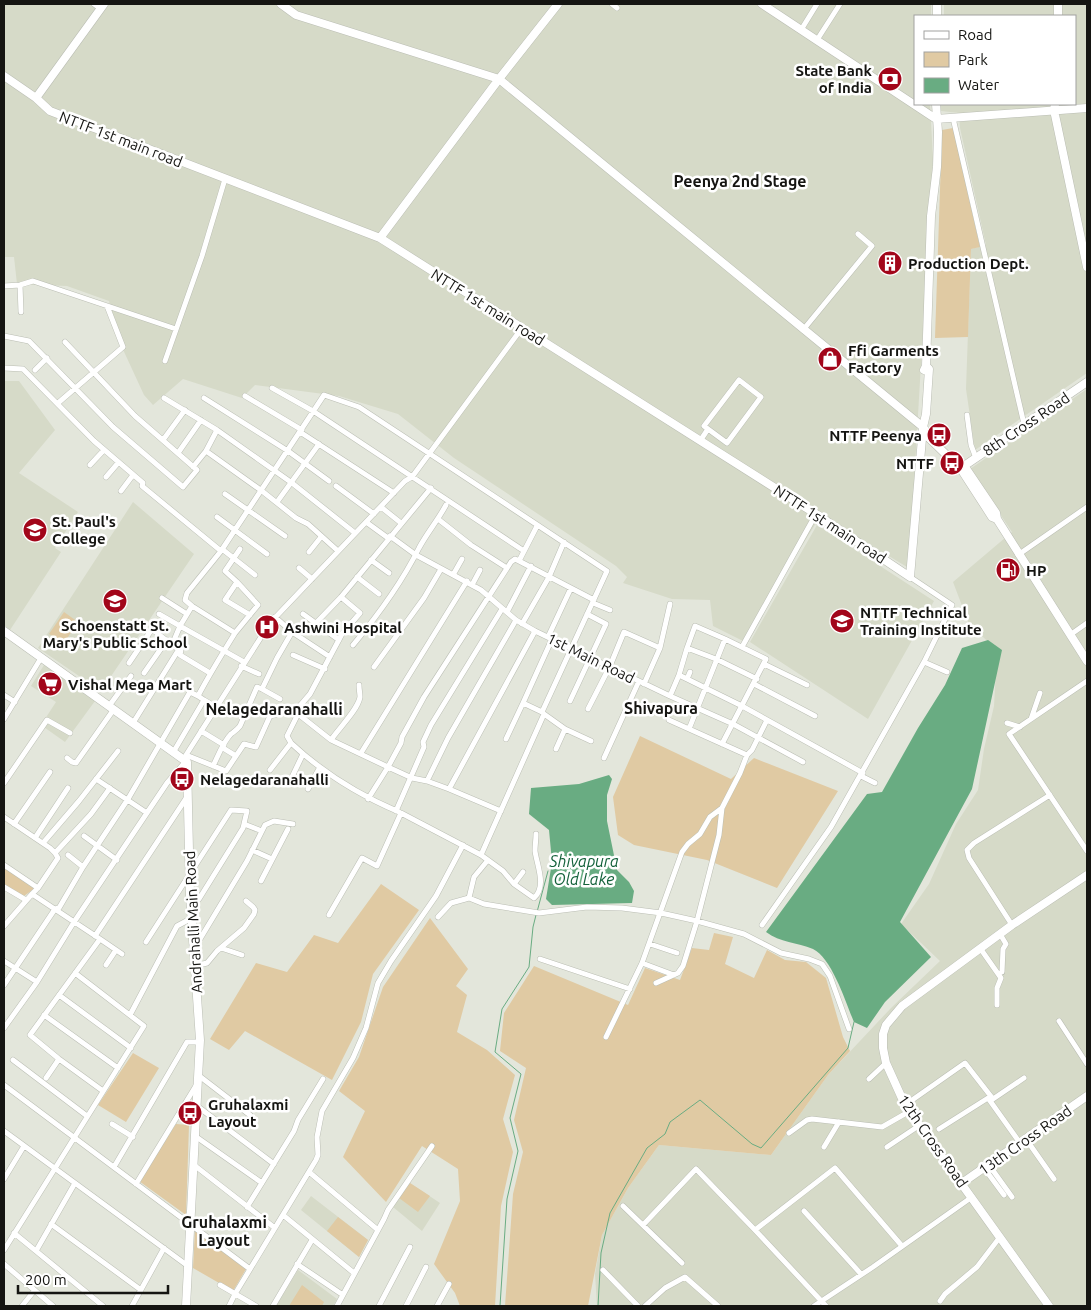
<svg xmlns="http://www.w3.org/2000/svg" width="1091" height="1310" viewBox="0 0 1091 1310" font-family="Ubuntu,sans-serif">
<rect width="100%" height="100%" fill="#e3e6db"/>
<!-- built -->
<path fill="#d6dac8" d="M4,4h927v12h-16v88h15l3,54 -22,377 -4,32 -86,-52 -78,126 -30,-15 -3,-26 -38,-1 -49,-16 4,-6 -11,-11 -162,-108 -56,-44 -59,-18 -84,-11 -13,13 -59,-19 -30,26 -9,-10 -24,-52 -11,-42 -42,-15 -50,-2 -3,-27h-10z
M944,4h143v369l-112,77 -9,-61 5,-140 15,-4 -26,-117 -1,-15 -18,-2v-7h134v-88h-131z
M4,381h15l36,49 -36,43 59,39 -23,36 6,4 -51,78 -6,-5z
M1087,389v917h-490l-2,-32 7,-39 26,-47 31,-43 112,10 57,-80 63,-67 49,-47 -39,-37 28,-40 27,-60 22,-34 6,-41 10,-43 3,-56 -28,-26 -16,-42 59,-50 -42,-63z
M133,502l61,52 -93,137 -63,-43z
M817,525l117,76 -66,118 -118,-77z
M44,665l51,36 -30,41 -24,-17 15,-23 -25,-16z
M410,1183l30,20 -18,28 -29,-24z
M311,1196l57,44 -9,17 -58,-47z
M298,1270l39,29 -4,7h-57z"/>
<!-- green -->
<path fill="#e0caa3" d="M953,128l27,119 -9,2 -3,88 -33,1 7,-208z
M64,612l14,10 -14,21 -15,-9z
M640,736l91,43 23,-21 84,33 -61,97 -70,-28 -73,-15 -16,-10 -5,-38z
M4,867l31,21 -11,8 -20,-12z
M381,884l38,26 -46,64 -12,48 -29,58 -87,-49 -16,19 -19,-11 46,-76 31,9 27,-37 24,8z
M430,918l38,51 -12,17 11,9 -10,37 30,18 28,25 -12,44 10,33 -12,54 -6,100h-35l-5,-13 -21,-29 26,-63 -2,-32 -36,-23 -36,56 -43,-45 22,-46 -26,-20 20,-34 24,-70z
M714,933l19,4 -8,27 29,14 13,-28 18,10 21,2 20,16 17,59 7,14 -22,24 -57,80 -112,-10 -31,43 -26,47 -14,71h-83l8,-112 10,-42 -9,-32 12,-52 -26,-17 4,-38 30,-47 94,39 17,-37 35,12 12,-32 17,2z
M133,1053l26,15 -33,54 -28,-17z
M176,1124l13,1 -3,90 -47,-34z
M410,1183l20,13 -12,16 -19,-14z
M338,1217l30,23 -9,17 -32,-26z
M195,1229l51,40 -13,22 -40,-23z
M302,1285l22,17 -2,4h-33z"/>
<!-- water -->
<path fill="#69ac82" d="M988,640l14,10 -30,139 -72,133 31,35 -46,45 -18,26 -13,-6c-8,-19 -22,-64 -41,-73 -16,-7 -33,-6 -47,-17l101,-138 15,-2 36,-64 27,-43 17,-37z
M609,775l3,4 -5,16v26l10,49 12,12 5,9 -2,12 -80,2 -6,-6 6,-37 -3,-32 -20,-16 2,-26 48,-4z"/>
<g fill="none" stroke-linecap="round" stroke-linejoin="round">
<!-- stream -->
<path stroke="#69ac82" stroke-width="1" d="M537,912l11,-41
M500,1306l7,-107 11,-48 -8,-33 11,-44 -26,-22 7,-43 27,-42 4,-40 3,-12
M598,1306l3,-53 9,-40 37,-65 18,-14 5,-12 30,-22 52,44 9,4 87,-100 6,-26"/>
<defs>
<path id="street" d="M94,4l7,5
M612,4l5,4
M801,30l16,-26
M817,40l23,-36
M953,118l71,306
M20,285l1,27
M4,286l16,-1 13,-4 143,48
M803,330l69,-84 -14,-12
M4,336l25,5 84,86 70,60 14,-17 -62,-54 -70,-74
M165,361l37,-105 23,-77
M4,368l19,1 71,72 49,42 -1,3 79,65
M35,370l12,-12
M272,388l41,23 211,140
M245,396l57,34
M164,398l53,32
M204,398l84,53 41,30
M58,403l65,-56 -16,-41
M967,415l4,30 5,13
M300,432l94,61
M163,440l22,-30
M700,441l8,-12 19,14 34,-46 -22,-17 -35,46 4,3
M206,451l11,-21 75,53 63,50
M178,453l23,-33
M90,465l14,-15
M193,467l13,-16 56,40 34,27 12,6 30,27
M106,477l12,-14
M336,486l38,28
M121,491l12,-16
M225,494l60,42
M277,502l42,-58
M381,507l20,16
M217,517l50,37
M438,519l33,26 36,23
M366,522l22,16
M390,536l26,19 65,35 35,30 19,11 135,65 63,28 70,38
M222,549l33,26
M309,552l12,-15
M1018,555l69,-48
M371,560l18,13
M519,561l18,-35
M299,568l13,11
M453,575l9,-16
M357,577l22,17
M237,582l-12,-11 15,-22
M472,585l8,-15
M162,598l25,16
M593,603l17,7
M192,606l-7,-6 2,-7 34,-42 103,-156 35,12 248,164 -65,141 2,2 -63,141
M507,612l24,-46
M159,614l21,12 -8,19 9,5 -1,5 30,18
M303,614l36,26
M275,617l17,15
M315,624l26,-27 90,-109
M522,624l27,-47 15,-35
M235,633l23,-28 -21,-23 -12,18 25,15
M1070,635l17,-12
M548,637l23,-49
M353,645c26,-31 48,-61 66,-97 8,-15 19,-28 27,-43
M742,647l74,-133
M660,648l10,-44
M687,648l8,-22 30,13
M293,655l32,14
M924,662l23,10
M129,663l23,-34 20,16
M764,664l43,21
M241,666l18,8
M374,667l50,-69 17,-29
M144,673l23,-33
M679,675l63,31 121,67
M687,679l3,-7
M1087,681l-78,53 78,117
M754,684l61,32
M262,689l18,10
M4,695l11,7
M670,696l9,-21 8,-27 29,11 41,20
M204,700l12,7
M570,701l36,-77 -19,-10
M109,706l22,-30
M588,709l22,-43 14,-34 36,16 -16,36
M293,710l38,30 57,27 -20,32
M542,712l-19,-9 29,-64
M544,714l21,15 26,12
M4,719l37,-61
M1031,719l9,-26
M669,720l78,35
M133,723l46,-74
M1007,723l13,4
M689,729l36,-90 41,20 -44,85
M201,731l23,14
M506,739l17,-36
M331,740c7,-11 27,-30 29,-43 0,-3 -1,-8 -1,-12
M291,743l-4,-7 11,-22
M223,748l13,8
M556,749l9,-20
M174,751l30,-51 -6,-4
M361,753l106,-172
M186,755l40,16 18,-27 12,3 14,-31 28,-8 12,-14 32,-60 18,-21 -19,-16
M67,758l5,4 4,1 38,-54
M604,758l35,-77
M213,766c5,-10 10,-24 18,-32 4,-3 6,-4 9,-8l17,-39 5,2 15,-31 15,-26 38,25
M270,770l21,-27c32,30 68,52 108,69
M861,776l14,7
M96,779l51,34
M291,779l12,-25
M427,781l-15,-3 -24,-11 13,-24 1,-6 22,-40 87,-135 4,-3 4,2 75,39
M4,783l43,-63 23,13
M308,789l12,-22
M449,789l-22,-8 21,-43 68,-118
M396,811l28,-64 -1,-5 8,-17 71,-116
M501,811l-52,-22 86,-158
M4,817l46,31 5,5 3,5 -20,30 -6,6 68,45 -70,96 29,24 44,32
M14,824l36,-52
M244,824l18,7
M84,836l33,24
M35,838l33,-50
M43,843l36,-42 39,-50
M252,850l20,9
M55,853l36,-39 19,-26
M68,855l15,12
M4,865l34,23
M261,881l27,-52
M514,884l9,-12
M4,887l22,13
M469,898l5,-21 14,-17
M329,915l33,-57 15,8 24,-53 80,42 22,16 11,13 20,14c13,-12 3,-32 1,-47 0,-6 1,-11 1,-17
M438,917l13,-14 18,-5 15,6 55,9 48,-6 35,1 39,5 36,8 47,13 37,19 28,6 13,5 8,12 19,53
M762,925l69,-98 93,-165 28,-57 -42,-28
M1012,925l-43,-67 -2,-8 7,-7 76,-48
M4,926l28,-32
M1000,934l6,10 -3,5 -1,23
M95,936l92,-139
M100,939l22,15
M146,942l85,-132 16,1 -4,17 -44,71 -9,-4
M650,944l27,9
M221,948l21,7
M980,948l21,30 -4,10v17
M194,949l53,-88 18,-36 9,-4 19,3
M540,959l90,30
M4,961l33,21
M642,963l32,12
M106,965l10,-15
M195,966l12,-3 10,-12 27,-23 10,-14 1,-4 -2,-3 -7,-6
M656,983l22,-10 5,-7 14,-45 22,-86 3,-27
M4,985l51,-76 4,-1 24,-41 45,-68 62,-107 8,4c11,-21 24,-42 37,-63l-43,-27 -12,20 64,36
M59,995l72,53
M44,1015l74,53
M130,1015l47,-89 15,-8
M1059,1021l28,43
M4,1028l33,-46 37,-60 93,-139 19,-22v-6l84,-132 135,-142 7,-4 110,-149
M606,1037l36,-74 40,-111 6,-8 12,-10 10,-17 12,-9 18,-35 7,-18 5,-5 15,-30
M13,1060l74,56
M198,1075l52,40
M46,1078l13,-19
M869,1079l17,-16
M4,1085l246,184
M905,1105l60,-42 28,36 31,-21
M197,1106l77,58
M112,1124l21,13
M939,1129l49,-31 32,45
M4,1131l184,135
M789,1133l18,-13 5,-1 70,8 28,-16
M195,1136l67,47
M1026,1139l28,40
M824,1147l15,-25
M887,1147l33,-22
M194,1165l81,63
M989,1165l23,32
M114,1167l73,-125h13
M984,1168l20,27
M309,1172l69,58
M4,1179l20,-33
M136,1184l61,-100
M623,1206l59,57
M247,1207l47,-76 4,-11 25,-41
M804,1211l57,63
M283,1215l71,58
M51,1224l90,66
M643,1225l53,-56 59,61
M14,1233l89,73
M4,1250l140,-224 -69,-53
M36,1251l39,-68
M4,1264l49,42
M297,1264l46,31
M603,1270l35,36
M220,1285l36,21
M940,1301l5,-7 32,-27 23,-30
M22,1306l12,-15
M132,1306l32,-58
M229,1306l6,-12 81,-134 2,-5 -1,-18 5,-26 31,-53 13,-30 12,-45 13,-22 45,-65 27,-51
M273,1306l39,-66
M337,1306l47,-87 4,-9 44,-64
M379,1306l31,-59
M406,1306l20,-39
M437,1306l12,-22
M645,1306l20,-18 20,-11 33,29
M814,1306l59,-39 99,-70
M826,1306l-71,-76 80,-62 67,78"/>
<path id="secondary" d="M281,4l15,11 203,64 424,348 5,7v3l33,32 31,48 5,2
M762,4l174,115 151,-11
M937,16v-12
M1058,16v-12
M4,76l32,22 14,13 330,127 436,276 94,63 13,-150 3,-13 3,-45 -3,-3
M36,98l68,-94
M1055,104l-1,6 33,157
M380,238l119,-159 59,-75
M924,370l2,-4 5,-150 6,-49 1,-35 -2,-28
M964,466l123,-84
M965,467l31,46 1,6 90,142
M4,631l183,131 3,133 10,145 -14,266
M962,1183l125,-87
M1049,1306l-144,-201 -19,-42 -3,-15v-14l3,-9 16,-19 110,-81 75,-50"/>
</defs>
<!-- street casing -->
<use href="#street" stroke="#bbbeb4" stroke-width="6"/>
<!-- secondary casing -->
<use href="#secondary" stroke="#bbbeb4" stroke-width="9"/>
<!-- street -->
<use href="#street" stroke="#fff" stroke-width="5"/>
<!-- secondary -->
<use href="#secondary" stroke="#fff" stroke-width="8"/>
</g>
<!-- icons -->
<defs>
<symbol id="bank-disc" viewBox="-11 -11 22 22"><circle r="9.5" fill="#a2061a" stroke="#fff"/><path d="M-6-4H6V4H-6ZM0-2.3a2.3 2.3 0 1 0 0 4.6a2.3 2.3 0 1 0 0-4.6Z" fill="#fff"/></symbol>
<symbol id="building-disc" viewBox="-11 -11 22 22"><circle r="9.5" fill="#a2061a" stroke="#fff"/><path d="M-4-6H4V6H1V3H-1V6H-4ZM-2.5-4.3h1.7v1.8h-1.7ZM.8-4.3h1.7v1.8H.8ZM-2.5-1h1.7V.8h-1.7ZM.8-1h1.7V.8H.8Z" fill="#fff"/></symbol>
<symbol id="shop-disc" viewBox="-11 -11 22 22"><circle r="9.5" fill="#a2061a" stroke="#fff"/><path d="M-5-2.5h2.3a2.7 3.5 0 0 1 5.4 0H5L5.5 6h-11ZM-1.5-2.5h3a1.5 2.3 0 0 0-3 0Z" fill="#fff"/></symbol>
<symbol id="bus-disc" viewBox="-11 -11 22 22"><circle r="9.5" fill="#a2061a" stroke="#fff"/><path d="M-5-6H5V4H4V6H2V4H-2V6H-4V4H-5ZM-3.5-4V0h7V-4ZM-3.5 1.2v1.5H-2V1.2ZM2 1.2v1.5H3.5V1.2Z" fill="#fff"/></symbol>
<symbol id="university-disc" viewBox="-11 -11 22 22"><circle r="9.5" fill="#a2061a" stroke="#fff"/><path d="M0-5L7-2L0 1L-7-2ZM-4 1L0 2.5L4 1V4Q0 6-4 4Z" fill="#fff"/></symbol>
<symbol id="fuel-disc" viewBox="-11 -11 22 22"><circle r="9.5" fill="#a2061a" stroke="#fff"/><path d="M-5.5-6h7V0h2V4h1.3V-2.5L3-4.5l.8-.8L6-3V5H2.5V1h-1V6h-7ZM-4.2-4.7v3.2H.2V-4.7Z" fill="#fff"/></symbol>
<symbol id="school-disc" viewBox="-11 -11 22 22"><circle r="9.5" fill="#a2061a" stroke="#fff"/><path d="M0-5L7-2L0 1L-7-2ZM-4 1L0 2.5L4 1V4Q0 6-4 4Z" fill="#fff"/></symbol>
<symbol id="hospital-disc" viewBox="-11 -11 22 22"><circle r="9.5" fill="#a2061a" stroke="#fff"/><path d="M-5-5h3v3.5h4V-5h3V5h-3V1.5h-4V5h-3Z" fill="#fff"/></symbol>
<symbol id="supermarket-disc" viewBox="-11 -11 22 22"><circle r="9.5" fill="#a2061a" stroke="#fff"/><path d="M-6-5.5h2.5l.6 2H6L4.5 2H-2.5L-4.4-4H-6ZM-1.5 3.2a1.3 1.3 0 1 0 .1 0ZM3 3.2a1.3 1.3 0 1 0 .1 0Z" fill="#fff"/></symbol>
</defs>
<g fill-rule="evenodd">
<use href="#bank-disc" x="876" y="65" width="28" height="28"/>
<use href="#building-disc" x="876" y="249" width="28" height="28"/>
<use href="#shop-disc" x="816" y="345" width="28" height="28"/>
<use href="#bus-disc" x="925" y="421" width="28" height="28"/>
<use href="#bus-disc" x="938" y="449" width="28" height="28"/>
<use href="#university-disc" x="21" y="516" width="28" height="28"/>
<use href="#fuel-disc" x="994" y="556" width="28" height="28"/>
<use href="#school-disc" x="101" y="587" width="28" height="28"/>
<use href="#university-disc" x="828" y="607" width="28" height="28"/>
<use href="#hospital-disc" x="253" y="613" width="28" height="28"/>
<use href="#supermarket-disc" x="36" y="670" width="28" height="28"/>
<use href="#bus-disc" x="168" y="765" width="28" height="28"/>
<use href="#bus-disc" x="176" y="1099" width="28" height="28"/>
</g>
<g text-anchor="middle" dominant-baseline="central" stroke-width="5" stroke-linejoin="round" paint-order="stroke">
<!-- poi labels -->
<g font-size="15" font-weight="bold" fill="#151512" stroke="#fff" text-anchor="start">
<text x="872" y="70" text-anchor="end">State Bank<tspan x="872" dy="17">of India</tspan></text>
<text x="908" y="263">Production Dept.</text>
<text x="848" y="350">Ffi Garments<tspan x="848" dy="17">Factory</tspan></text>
<text x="922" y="435" text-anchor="end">NTTF Peenya</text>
<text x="934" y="463" text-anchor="end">NTTF</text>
<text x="52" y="521">St. Paul's<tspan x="52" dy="17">College</tspan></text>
<text x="1026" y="570">HP</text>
<text x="860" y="612">NTTF Technical<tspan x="860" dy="17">Training Institute</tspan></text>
<text x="115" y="625" text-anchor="middle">Schoenstatt St.<tspan x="115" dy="17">Mary's Public School</tspan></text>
<text x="284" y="627">Ashwini Hospital</text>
<text x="68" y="684">Vishal Mega Mart</text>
<text x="200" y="779">Nelagedaranahalli</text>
<text x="208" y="1104">Gruhalaxmi<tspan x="208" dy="17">Layout</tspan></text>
</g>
<!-- street labels -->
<g font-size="15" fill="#151512" stroke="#fff">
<text transform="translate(121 139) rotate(21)">NTTF 1st main road</text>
<text transform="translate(488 307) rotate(32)">NTTF 1st main road</text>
<text transform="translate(1026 424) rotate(-34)">8th Cross Road</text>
<text transform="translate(830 524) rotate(33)">NTTF 1st main road</text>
<text transform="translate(591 658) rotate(26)">1st Main Road</text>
<text transform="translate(193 922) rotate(-93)">Andrahalli Main Road</text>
<text transform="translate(1025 1140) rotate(-35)">13th Cross Road</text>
<text transform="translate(933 1141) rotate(55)">12th Cross Road</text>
</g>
<!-- neighbourhood labels -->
<g font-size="16" font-weight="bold" fill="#151512" stroke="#fff">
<text x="740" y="181">Peenya 2nd Stage</text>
<text x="661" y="708">Shivapura</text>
<text x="274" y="709">Nelagedaranahalli</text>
<text x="224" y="1222">Gruhalaxmi<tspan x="224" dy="18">Layout</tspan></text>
</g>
<!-- water labels -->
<g font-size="16" font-style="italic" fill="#14623b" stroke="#fff">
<text x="584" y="861">Shivapura<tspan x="584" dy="18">Old Lake</tspan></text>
</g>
</g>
<!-- border -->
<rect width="1091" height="1310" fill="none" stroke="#151512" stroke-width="10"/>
<!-- legend -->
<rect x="914" y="15" width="162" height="90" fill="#ffffff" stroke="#a1a1a0"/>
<rect x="924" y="31" width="25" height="8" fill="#ffffff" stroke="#a1a1a0"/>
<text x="958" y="40" font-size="15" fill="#151512">Road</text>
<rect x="924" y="52" width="25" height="15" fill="#e0caa3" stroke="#a1a1a0"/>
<text x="958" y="65" font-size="15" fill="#151512">Park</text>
<rect x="924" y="78" width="25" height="15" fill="#69ac82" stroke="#a1a1a0"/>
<text x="958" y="90" font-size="15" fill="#151512">Water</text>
<!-- scale -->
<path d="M18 1285v8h150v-8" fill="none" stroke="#151512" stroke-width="2.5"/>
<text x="25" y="1285" font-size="15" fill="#151512" stroke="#ffffff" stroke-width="4" paint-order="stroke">200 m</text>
</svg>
